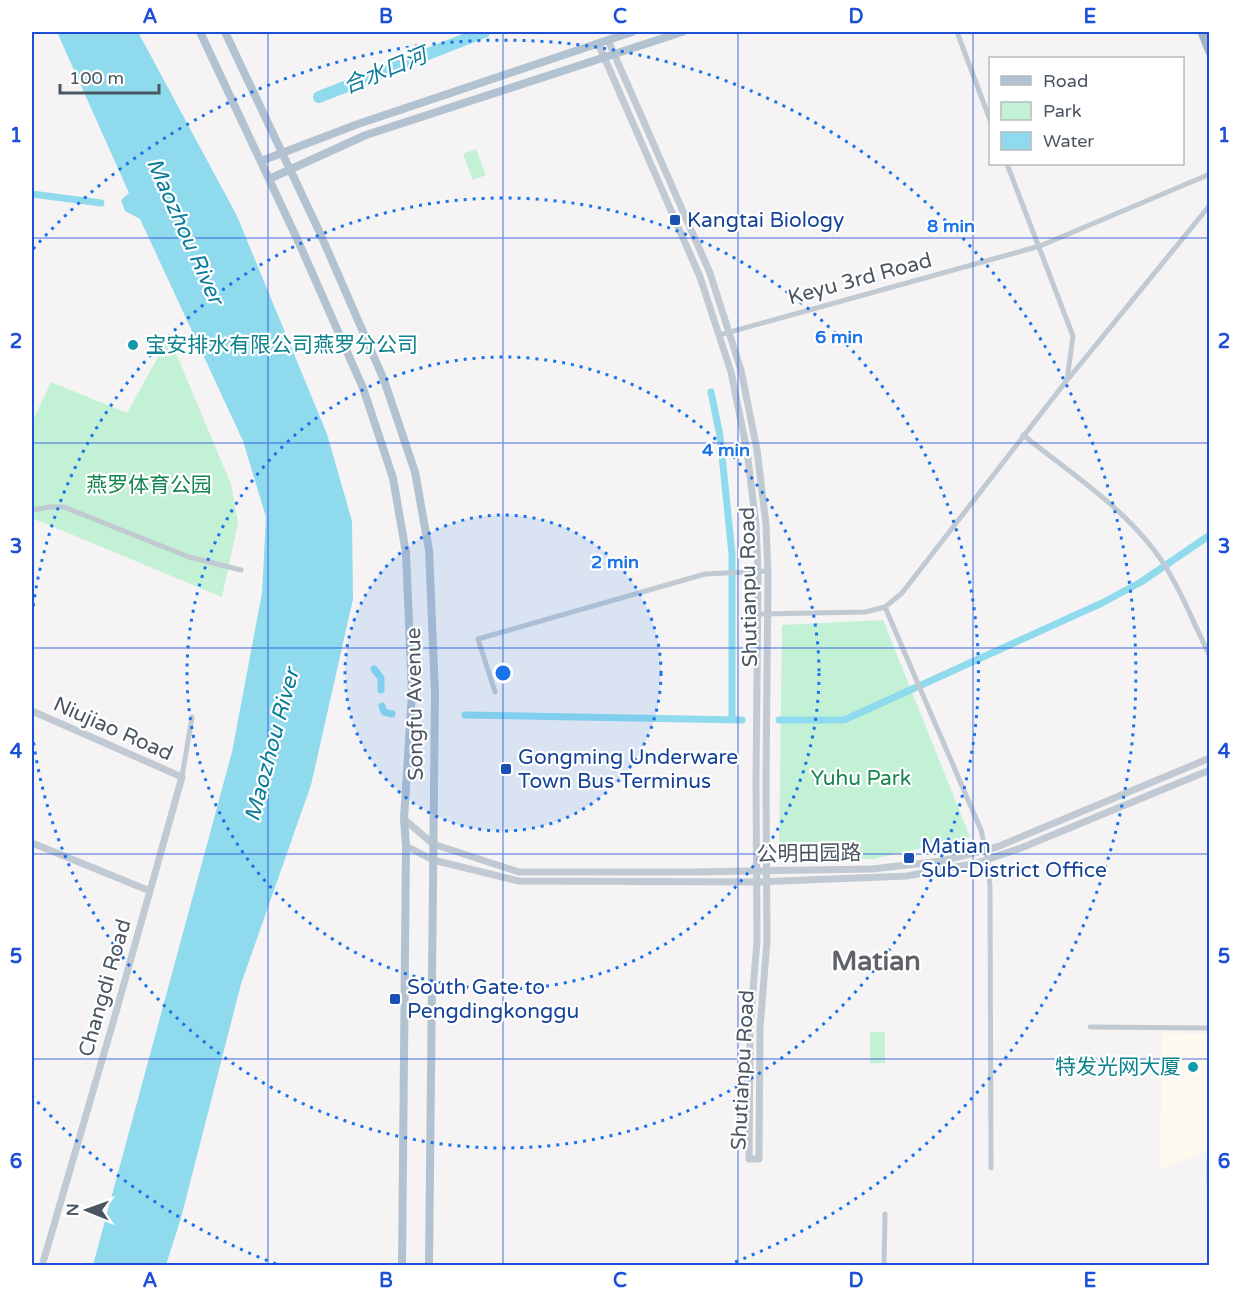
<svg xmlns="http://www.w3.org/2000/svg" width="1241" height="1297" viewBox="0 0 1241 1297" font-family="'Varela Round','Noto Sans SC',sans-serif">
<rect width="100%" height="100%" fill="#f5f3f3"/>
<!-- commercial -->
<path fill="#fdf9ef" d="M1162,1033l47,1 1,116 -50,20z"/>
<!-- green -->
<path fill="#c3f1d5" d="M476,149l10,26 -13,5 -10,-26z
M169,337l62,147 7,39 -16,74 -190,-79v-96l19,-40 76,31z
M883,620l87,217 -97,22 -94,1 3,-235z
M870,1032h15v31h-15z"/>
<!-- water -->
<path fill="#90daee" d="M57,32h81l99,184 90,218 25,87 1,78 -42,186 -70,199 -60,234 -15,47h-73l139,-513 30,-159 4,-76 -23,-76 -103,-222 -15,-8 -4,-11 8,-7z"/>
<g fill="none" stroke-linecap="round" stroke-linejoin="round">
<!-- canal -->
<path stroke="#90daee" stroke-width="7" d="M32,194l69,9
M711,392l9,44 12,118v166
M374,669l7,9v12
M382,706l2,6 8,2
M465,715l277,5
M779,720h65l258,-117 39,-21 69,-47"/>
<!-- river -->
<path stroke="#90daee" stroke-width="12" d="M319,97l165,-65"/>
<!-- minor -->
<path stroke="#c1cad2" stroke-width="5" d="M957,32l33,88
M719,335l321,-89 170,-72
M1069,378l141,-173
M1023,435c45,36 96,69 131,115 24,31 38,71 56,106
M32,510l18,-3h14l125,50 52,13
M885,607l96,223 7,30 2,27 1,281
M758,614l107,-2 20,-5 17,-14 165,-213 6,-44 -66,-172
M495,692l-17,-53 227,-65 63,-3
M182,777l10,-60
M1090,1027l120,1
M1209,1162l1,82
M884,1266l1,-52"/>
<!-- tertiary -->
<path stroke="#c1cad2" stroke-width="7" d="M598,43l102,234 31,95 16,79 9,74 2,47 -2,209 1,160 -7,86 -1,132h10l1,-131 7,-87 -1,-160 2,-205 -2,-52 -9,-74 -16,-80 -31,-97 -102,-233
M32,711l150,66 -68,242 -72,247
M404,819l29,25 86,28h175l178,-3 70,-8 55,-14 213,-89
M32,843l118,48
M406,846l27,14 86,21 237,1 151,-6 70,-13 44,-15 189,-78"/>
<!-- primary -->
<path stroke="#b3c2d1" stroke-width="8" d="M200,32l99,211 64,145 30,90 13,75 6,140 -8,126 2,27 -4,420
M225,32l95,201 64,147 31,92 14,78 6,143 -6,573
M261,161l97,-37 274,-92
M269,179l97,-44 316,-103"/>
<!-- trunk -->
<path stroke="#9fb4c9" stroke-width="9" d="M1202,32l8,20"/>
<!-- rail -->
<path stroke="#b5b8bd" stroke-width="2" d="M1208,32l2,4"/>
</g>
<!-- grid -->
<path fill="none" stroke="#1d4ed8" stroke-width="1.5" stroke-opacity="0.55" d="M268,32v1234M503,32v1234M738,32v1234M973,32v1234M32,238h1178M32,443h1178M32,648h1178M32,854h1178M32,1059h1178"/>
<!-- distance rings -->
<circle cx="503" cy="673" r="158" fill="#1a73e8" fill-opacity=".12"/>
<g fill="none" stroke="#1a73e8" stroke-width="3" stroke-dasharray="3 6">
<circle cx="503" cy="673" r="158"/>
<circle cx="503" cy="673" r="316"/>
<path d="M32 615A475 475 0 1 1 32 731"/>
<path d="M276 1264A633 633 0 0 1 33 1097M33 249A633 633 0 1 1 730 1264"/>
</g>
<!-- markers -->
<g fill="#1a4fb4" stroke="#fff" stroke-width="2">
<rect x="669" y="214" width="12" height="12" rx="3"/>
<rect x="500" y="763" width="12" height="12" rx="3"/>
<rect x="903" y="852" width="12" height="12" rx="3"/>
<rect x="389" y="993" width="12" height="12" rx="3"/>
</g>
<g fill="#0f9aa8" stroke="#fff" stroke-width="2">
<circle cx="133" cy="345" r="6"/>
<circle cx="1193" cy="1067" r="6"/>
</g>
<g text-anchor="middle" dominant-baseline="central" stroke-width="4.5" stroke-linejoin="round" paint-order="stroke">
<!-- transit labels -->
<g font-size="21" fill="#164399" stroke="#fff" text-anchor="start">
<text x="687" y="220">Kangtai Biology</text>
<text x="518" y="757">Gongming Underware<tspan x="518" dy="24">Town Bus Terminus</tspan></text>
<text x="921" y="846">Matian<tspan x="921" dy="24">Sub-District Office</tspan></text>
<text x="407" y="987">South Gate to<tspan x="407" dy="24">Pengdingkonggu</tspan></text>
</g>
<!-- street labels -->
<g font-size="21" fill="#4a5661" stroke="#fff">
<text transform="translate(860 279) rotate(-15)">Keyu 3rd Road</text>
<text transform="translate(749 587) rotate(-91)">Shutianpu Road</text>
<text transform="translate(415 704) rotate(-91)">Songfu Avenue</text>
<text transform="translate(113 729) rotate(24)">Niujiao Road</text>
<text transform="translate(809 854) rotate(-1)">公明田园路</text>
<text transform="translate(105 988) rotate(-74)">Changdi Road</text>
<text transform="translate(743 1070) rotate(-87)">Shutianpu Road</text>
</g>
<!-- culture labels -->
<g font-size="21" fill="#0d838f" stroke="#fff" text-anchor="start">
<text x="145" y="345">宝安排水有限公司燕罗分公司</text>
<text x="1181" y="1067" text-anchor="end">特发光网大厦</text>
</g>
<!-- park labels -->
<g font-size="21" fill="#17864f" stroke="#fff">
<text x="149" y="485">燕罗体育公园</text>
<text x="861" y="778">Yuhu Park</text>
</g>
<!-- water labels -->
<g font-size="22" font-style="italic" fill="#0c7c9b" stroke="#fff">
<text transform="translate(385 71) rotate(-22)">合水口河</text>
<text transform="translate(185 231) rotate(66)">Maozhou River</text>
<text transform="translate(272 745) rotate(-75)">Maozhou River</text>
</g>
<!-- district labels -->
<g font-size="27" font-weight="bold" fill="#5f6368" stroke="#fff">
<text x="876" y="961">Matian</text>
</g>
</g>
<circle cx="503" cy="673" r="9" fill="#1a73e8" stroke="#fff" stroke-width="3"/>
<g font-size="18" text-anchor="middle" font-weight="bold" fill="#1a73e8" stroke="#fff" stroke-width="4.5" stroke-linejoin="round" paint-order="stroke">
<text x="951" y="232">8 min</text>
<text x="839" y="343">6 min</text>
<text x="726" y="456">4 min</text>
<text x="615" y="568">2 min</text>
</g>
<!-- border -->
<rect width="1241" height="1297" fill="none" stroke="#ffffff" stroke-width="66"/>
<!-- legend -->
<rect x="989" y="57" width="195" height="108" fill="#ffffff" stroke="#b7bbc0" stroke-width="1.5"/>
<rect x="1001" y="76" width="30" height="9" fill="#b3c2d1" stroke="#b7bbc0" stroke-width="1.5"/>
<text x="1043" y="87" font-size="18" fill="#4a5661">Road</text>
<rect x="1001" y="102" width="30" height="18" fill="#c3f1d5" stroke="#b7bbc0" stroke-width="1.5"/>
<text x="1043" y="117" font-size="18" fill="#4a5661">Park</text>
<rect x="1001" y="132" width="30" height="18" fill="#90daee" stroke="#b7bbc0" stroke-width="1.5"/>
<text x="1043" y="147" font-size="18" fill="#4a5661">Water</text>
<!-- north arrow -->
<g transform="translate(87 1210) rotate(271)" stroke="#ffffff" stroke-width="4.5" paint-order="stroke">
<path d="M0-4.5L10 22L0 15L-10 22Z" fill="#4a5661"/>
<text y="-9" font-size="16" font-weight="bold" text-anchor="middle" fill="#4a5661">N</text>
</g>
<!-- scale -->
<path d="M60 84v9h99v-9" fill="none" stroke="#4a5661" stroke-width="3"/>
<text x="69" y="84" font-size="18" fill="#4a5661" stroke="#ffffff" stroke-width="4.5" paint-order="stroke">100 m</text>
<rect x="33" y="33" width="1175" height="1231" fill="none" stroke="#1d4ed8" stroke-width="2"/>
<g font-size="20" text-anchor="middle" font-weight="bold" fill="#1d4ed8">
<text x="150" y="23">A</text>
<text x="386" y="23">B</text>
<text x="620" y="23">C</text>
<text x="856" y="23">D</text>
<text x="1090" y="23">E</text>
<text x="16" y="142">1</text>
<text x="1224" y="142">1</text>
<text x="16" y="348">2</text>
<text x="1224" y="348">2</text>
<text x="16" y="553">3</text>
<text x="1224" y="553">3</text>
<text x="16" y="758">4</text>
<text x="1224" y="758">4</text>
<text x="16" y="963">5</text>
<text x="1224" y="963">5</text>
<text x="16" y="1168">6</text>
<text x="1224" y="1168">6</text>
<text x="150" y="1287">A</text>
<text x="386" y="1287">B</text>
<text x="620" y="1287">C</text>
<text x="856" y="1287">D</text>
<text x="1090" y="1287">E</text>
</g>
</svg>
